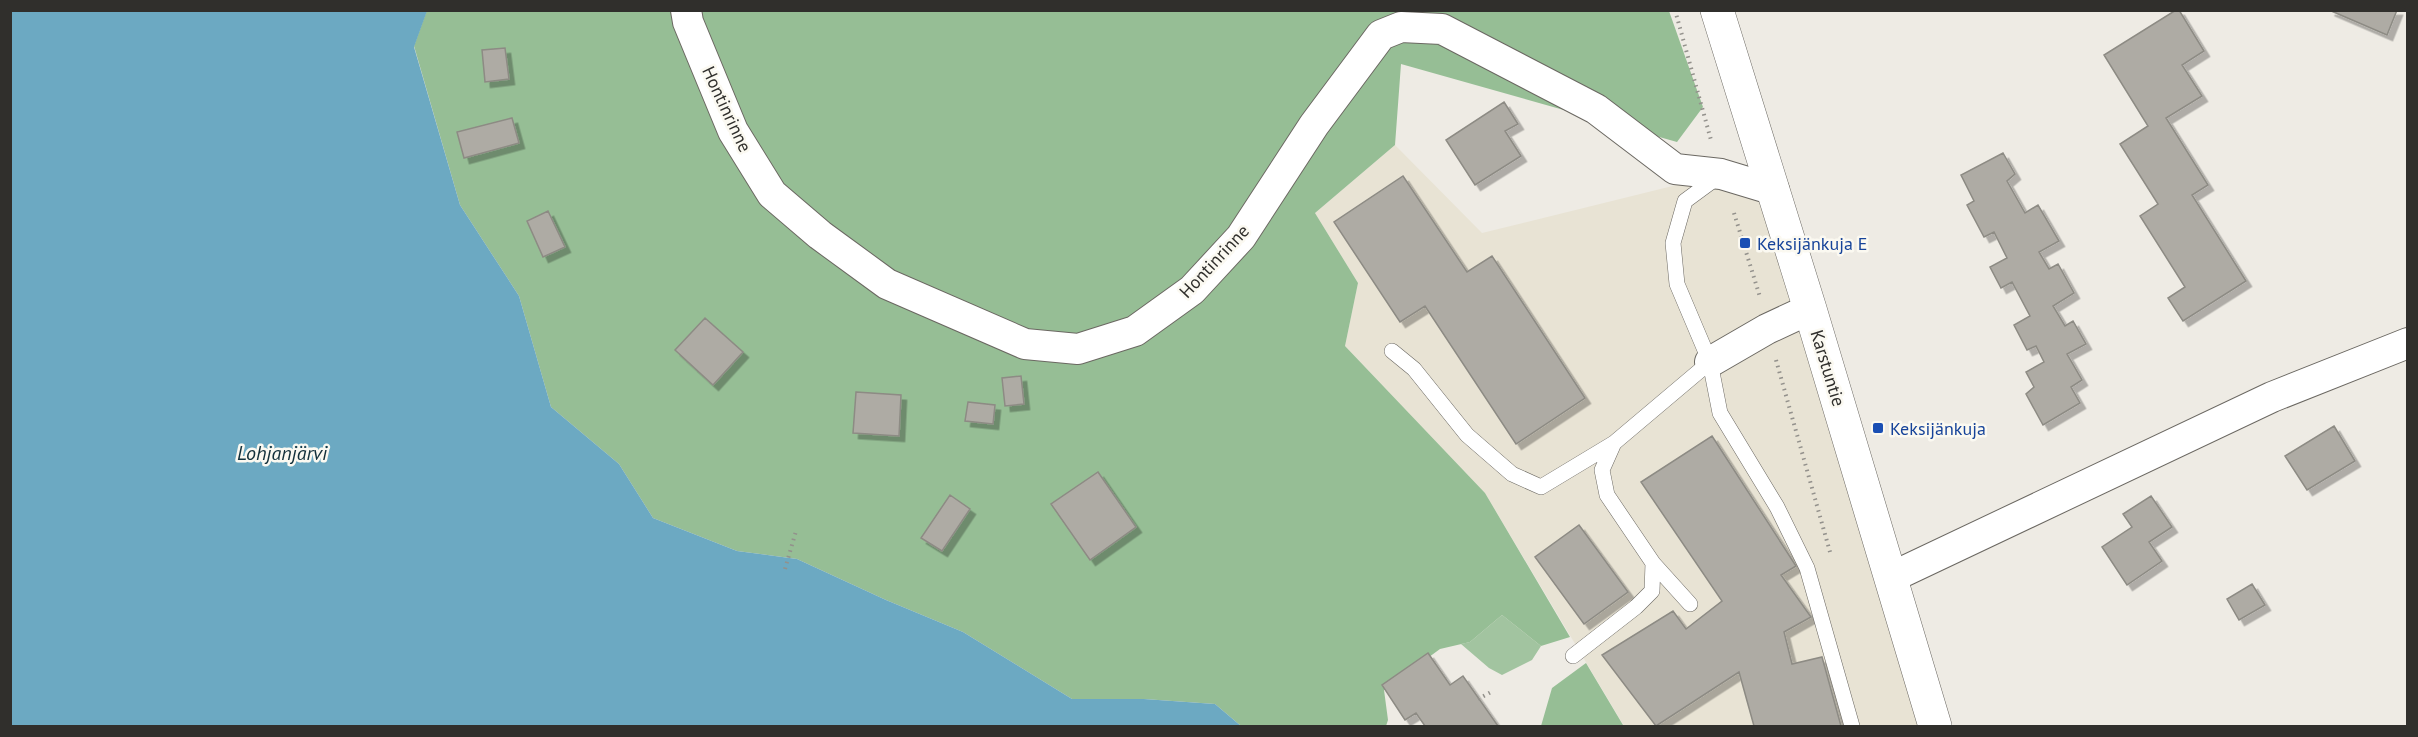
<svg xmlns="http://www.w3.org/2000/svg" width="2418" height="737" viewBox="0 0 2418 737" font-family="'PT Sans',sans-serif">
<defs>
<filter id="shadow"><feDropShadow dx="5.5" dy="5.5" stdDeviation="0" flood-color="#0004"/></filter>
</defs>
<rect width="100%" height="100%" fill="#eeebe4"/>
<!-- built -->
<path fill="#e8e3d4" d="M1395,145l87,88 239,-59 53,16 161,536h-311l-139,-233 -140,-147 13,-63 -43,-70z"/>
<!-- green -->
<path fill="#a2c4a0" d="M1502,615l39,31 -9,14 -30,15 -13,-7 -28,-24 9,-2z"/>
<!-- forest -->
<path fill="#96be95" d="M427,10l1242,1 34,96 -26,35 -276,-78 -6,81 -80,68 43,70 -13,63 140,147 85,144 -29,9 -39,-31 -32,27 -30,7 -56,41 4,30 -2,6h-145l-26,-22 -71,-5h-72l-109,-67 -77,-32 -89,-41 -60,-8 -84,-33 -34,-54 -68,-57 -32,-111 -59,-91 -46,-159z
M1586,663l37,62 3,1h-85l11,-38z"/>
<!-- water -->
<path fill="#6ca9c2" d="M10,11h417l-13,36 46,158 59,91 32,111 68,57 34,54 84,33 60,8 89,41 77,32 109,67h72l71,5 26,22h-1230z"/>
<!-- building -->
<path fill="#aeaba4" stroke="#8d8b84" stroke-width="1.5" filter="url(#shadow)" d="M2176,10h3l25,41 -22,14 20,31 -36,22 42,67 -16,10 54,86 -63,40 -15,-23 17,-11 -45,-71 18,-12 -38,-60 28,-18 -44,-71z
M2329,10h68l-10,25z
M505,48l4,31 -24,3 -3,-32z
M1504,102l14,22 -13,7 16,25 -46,29 -29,-45z
M512,118l7,25 -55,15 -7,-26z
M2003,153l12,21 -8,7 18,32 13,-8 21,36 -20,11 10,17 9,-5 16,29 -21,13 12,20 8,-5 13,23 -19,10 15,26 -11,7 9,16 -37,22 -17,-31 8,-7 -8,-15 18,-10 -8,-16 -9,4 -13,-25 16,-9 -18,-34 -11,6 -11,-21 17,-9 -13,-26 -10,5 -17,-32 7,-4 -13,-26z
M1403,176l64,96 25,-16 93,142 -69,46 -91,-138 -25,16 -66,-100z
M548,211l17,36 -22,10 -16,-36z
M705,318l38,34 -30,33 -38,-35z
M1021,376l3,28 -19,2 -3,-28z
M856,392l45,3 -2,41 -46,-3z
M968,402l27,3 -2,19 -28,-3z
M2334,426l21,35 -48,29 -22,-34z
M1712,436l84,130 -15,9 30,42 -27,15 8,32 30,-7 19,69h-87l-15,-54 -83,54 -54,-71 71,-44 13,18 36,-28 -81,-119z
M1098,472l38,55 -46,33 -39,-56z
M950,495l20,14 -28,42 -21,-13z
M2151,496l21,31 -23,15 13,19 -35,24 -25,-38 30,-20 -9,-13z
M1579,525l49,67 -44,32 -49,-67z
M2252,584l13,21 -26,15 -12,-21z
M1428,653l22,32 13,-9 35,50h-73l-9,-13 -11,7 -23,-35z"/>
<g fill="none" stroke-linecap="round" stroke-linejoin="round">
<defs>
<path id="lane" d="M1719,176l-34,25 -12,42 4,41 33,78 10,51 57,94 30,61 45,158
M1392,351l22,18 53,66 45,39 29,13 73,-44
M1653,563l37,41
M1573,656l63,-49 16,-16 1,-28 -46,-68 -5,-25 12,-27 96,-81"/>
<path id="street" d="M686,10l2,12 45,109 39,63 48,41 67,49 138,60 53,5 57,-18 57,-41 49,-53 73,-112 67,-90 20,-8 41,2 154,80 79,60 46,5 53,16
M1710,362l57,-33 43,-20
M1892,577l380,-180 136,-54"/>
<path id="secondary" d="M1717,10l93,299 125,417"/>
</defs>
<!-- lane casing -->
<use href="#lane" stroke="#6b6862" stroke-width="16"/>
<!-- street casing -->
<use href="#street" stroke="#6b6862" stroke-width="32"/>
<!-- secondary casing -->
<use href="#secondary" stroke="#6b6862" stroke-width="34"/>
<!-- path -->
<path stroke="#93918c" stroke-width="4" stroke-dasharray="1.5 4.5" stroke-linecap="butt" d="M1675,10l36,130
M1734,213l26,84
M1776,360l54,192
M785,569l11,-38
M1478,699l15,-8"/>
<!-- lane -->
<use href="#lane" stroke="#fff" stroke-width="15"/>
<!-- street -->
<use href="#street" stroke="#fff" stroke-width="30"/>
<!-- secondary -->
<use href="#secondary" stroke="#fff" stroke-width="33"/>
</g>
<!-- markers -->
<g fill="#1a4fb4" stroke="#fbf9f1" stroke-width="2">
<rect x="1739" y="237" width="12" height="12" rx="3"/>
<rect x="1872" y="422" width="12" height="12" rx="3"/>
</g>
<g text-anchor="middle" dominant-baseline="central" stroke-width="5" stroke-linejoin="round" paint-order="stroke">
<!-- street labels -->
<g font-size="18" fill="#302f2c" stroke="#fbf9f1">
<text transform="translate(727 109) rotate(65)">Hontinrinne</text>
<text transform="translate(1214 261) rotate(-47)">Hontinrinne</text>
<text transform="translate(1828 368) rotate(73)">Karstuntie</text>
</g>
<!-- transit labels -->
<g font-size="18" fill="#164399" stroke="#fbf9f1" text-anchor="start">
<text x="1757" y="243">Keksijänkuja E</text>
<text x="1890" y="428">Keksijänkuja</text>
</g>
<!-- water labels -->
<g font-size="20" font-style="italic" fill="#12303b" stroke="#fbf9f1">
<text x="282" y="453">Lohjanjärvi</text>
</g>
</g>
<!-- border -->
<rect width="2418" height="737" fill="none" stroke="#302f2c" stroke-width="24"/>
</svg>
